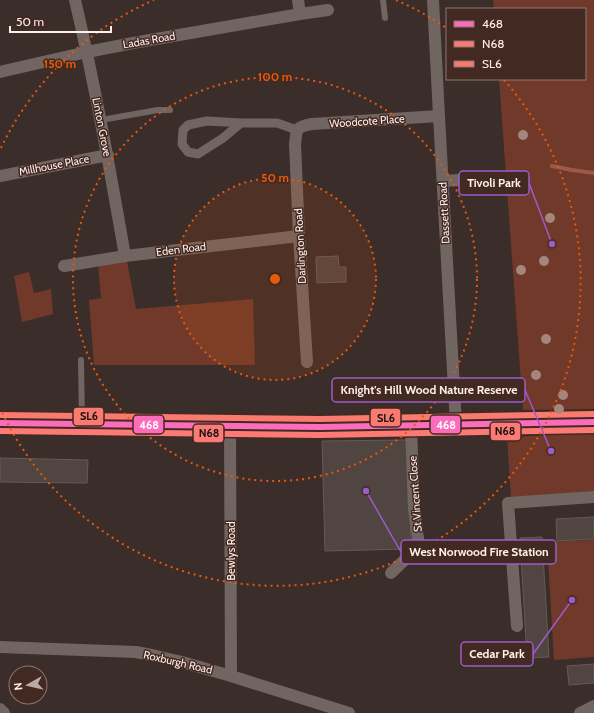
<svg xmlns="http://www.w3.org/2000/svg" width="594" height="713" viewBox="0 0 594 713" font-family="Cabin,sans-serif">
<rect width="100%" height="100%" fill="#3b2d29"/>
<!-- green -->
<path fill="#70392a" d="M493,0h101v409l-71,1 -24,-331h86v-70h-91z
M127,261l9,48 117,-10 2,66h-161l-5,-65 12,-2 -3,-34z
M29,272l5,21 17,-4 2,25 -31,8 -8,-46z
M594,433v58l-83,7 -4,-61z
M594,540v117l-40,3 -7,-118z"/>
<g fill="none" stroke-linecap="round" stroke-linejoin="round">
<!-- stream -->
<path stroke="#9b5a48" stroke-width="4" d="M552,166l20,4 22,3"/>
</g>
<!-- building -->
<path fill="#504541" stroke="#665a57" d="M338,256l1,11h7v15l-29,1 -1,-26z
M407,440l4,101 -5,8 -81,2 -3,-110z
M0,458l88,2 -1,23 -87,-1z
M594,517v22l-37,2 -1,-22z
M542,537l7,120 -22,1 -7,-120z
M594,664v19l-25,2 -2,-19z"/>
<g fill="none" stroke-linecap="round" stroke-linejoin="round">
<!-- service -->
<path stroke="#716562" stroke-width="6" d="M383,0l2,18
M101,120l57,-10h12
M81,360l1,62"/>
<!-- pedestrian -->
<path stroke="#716562" stroke-width="9" d="M241,123l-34,-2 -19,4 -5,5 -1,14 6,8 10,2 25,-16 18,-15h36l20,7"/>
<!-- minor -->
<path stroke="#716562" stroke-width="12" d="M75,0c20,85 35,170 50,256
M298,0l2,14
M433,0l6,116 17,309
M0,72l87,-20 46,-9 167,-29 28,-4
M0,176l108,-21
M443,181l49,-3
M64,266l61,-10 174,-20
M307,362l-8,-126 -4,-92c2,-15 0,-17 17,-20l127,-8
M230,425l1,251
M391,573l28,-27 -5,-37 -3,-83
M517,626l-9,-123 86,-6
M0,647l109,4 27,1 20,4 26,6 49,14 118,37
M0,709l4,4
M580,713l14,-7"/>
<!-- primary -->
<path stroke="#746460" stroke-width="19" d="M0,423l320,4 136,-2 138,-3"/>
<defs>
<path id="bus-1" d="M0,423l320,4 274,-5"/>
<path id="bus-2" d="M0,431l320,4 274,-5"/>
<path id="bus-3" d="M0,415l320,4 274,-5"/>
</defs>
<!-- bus-1 casing -->
<use href="#bus-1" stroke="#422922" stroke-width="9"/>
<!-- bus-2 casing -->
<use href="#bus-2" stroke="#422922" stroke-width="9"/>
<!-- bus-3 casing -->
<use href="#bus-3" stroke="#422922" stroke-width="9"/>
<!-- bus-1 -->
<use href="#bus-1" stroke="#fb6dba" stroke-width="6"/>
<!-- bus-2 -->
<use href="#bus-2" stroke="#fc7a76" stroke-width="6"/>
<!-- bus-3 -->
<use href="#bus-3" stroke="#fb7a70" stroke-width="6"/>
</g>
<!-- trees -->
<g fill="#a4867e">
<circle cx="523" cy="135" r="5"/>
<circle cx="550" cy="218" r="5"/>
<circle cx="544" cy="261" r="5"/>
<circle cx="521" cy="270" r="5"/>
<circle cx="546" cy="339" r="5"/>
<circle cx="536" cy="375" r="5"/>
<circle cx="563" cy="395" r="5"/>
<circle cx="559" cy="409" r="5"/>
</g>
<!-- distance rings -->
<circle cx="275" cy="279" r="101" fill="#e8590c" fill-opacity=".12"/>
<g fill="none" stroke="#e8590c" stroke-width="2" stroke-dasharray="2 4">
<circle cx="275" cy="279" r="101"/>
<circle cx="275" cy="279" r="202"/>
<path d="M1 148A304 304 0 0 1 154 0M396 0A304 304 0 0 1 445 27M504 80A304 304 0 1 1 1 410"/>
</g>
<g text-anchor="middle" dominant-baseline="central" stroke-width="3" stroke-linejoin="round" paint-order="stroke">
<!-- street labels -->
<g font-size="11" fill="#ffeee9" stroke="#422922">
<text transform="translate(149 40) rotate(-10)">Ladas Road</text>
<text transform="translate(367 121) rotate(-4)">Woodcote Place</text>
<text transform="translate(102 127) rotate(79)">Linton Grove</text>
<text transform="translate(54 165) rotate(-11)">Millhouse Place</text>
<text transform="translate(444 213) rotate(-93)">Dassett Road</text>
<text transform="translate(300 246) rotate(-93)">Darlington Road</text>
<text transform="translate(181 249) rotate(-7)">Eden Road</text>
<text transform="translate(415 494) rotate(-94)">St Vincent Close</text>
<text transform="translate(231 551) rotate(-90)">Bewlys Road</text>
<text transform="translate(178 662) rotate(13)">Roxburgh Road</text>
</g>
</g>
<circle cx="275" cy="279" r="6" fill="#e8590c" stroke="#422922" stroke-width="2"/>
<g font-size="12" text-anchor="middle" font-weight="bold" fill="#e8590c" stroke="#422922" stroke-width="3" stroke-linejoin="round" paint-order="stroke">
<text x="60" y="68">150 m</text>
<text x="275" y="81">100 m</text>
<text x="275" y="182">50 m</text>
</g>
<!-- callouts -->
<path fill="none" stroke="#9c5cca" stroke-width="1.5" d="M552 244L529 183M551 451L525 390M366 491L401 552M572 600L533 654"/>
<g fill="#9c5cca" stroke="#422922" stroke-width="1.5">
<circle cx="552" cy="244" r="4"/>
<circle cx="551" cy="451" r="4"/>
<circle cx="366" cy="491" r="4"/>
<circle cx="572" cy="600" r="4"/>
</g>
<g fill="#422922" stroke="#9c5cca" stroke-width="1.5">
<rect x="459" y="171" width="70" height="24" rx="4"/>
<rect x="332" y="378" width="193" height="24" rx="4"/>
<rect x="401" y="540" width="155" height="24" rx="4"/>
<rect x="461" y="642" width="72" height="24" rx="4"/>
</g>
<g font-size="12" text-anchor="middle" font-weight="bold" fill="#ffeee9">
<text x="494" y="187">Tivoli Park</text>
<text x="429" y="394">Knight's Hill Wood Nature Reserve</text>
<text x="479" y="556">West Norwood Fire Station</text>
<text x="497" y="658">Cedar Park</text>
</g>
<g stroke="#422922" stroke-width="1.5">
<rect x="73" y="407" width="31" height="19" rx="4" fill="#fb7a70"/>
<rect x="370" y="408" width="31" height="19" rx="4" fill="#fb7a70"/>
<rect x="430" y="415" width="31" height="19" rx="4" fill="#fb6dba"/>
<rect x="133" y="415" width="31" height="19" rx="4" fill="#fb6dba"/>
<rect x="490" y="422" width="31" height="19" rx="4" fill="#fc7a76"/>
<rect x="193" y="424" width="31" height="19" rx="4" fill="#fc7a76"/>
</g>
<g font-size="11" text-anchor="middle" font-weight="bold" fill="#fff">
<text x="446" y="429">468</text>
<text x="149" y="429">468</text>
</g>
<g font-size="11" text-anchor="middle" font-weight="bold" fill="#111">
<text x="89" y="420">SL6</text>
<text x="386" y="422">SL6</text>
<text x="505" y="435">N68</text>
<text x="209" y="437">N68</text>
</g>
<!-- legend -->
<rect x="446" y="8" width="140" height="72" fill="#422922" stroke="#8e7872"/>
<rect x="454" y="21" width="20" height="6" fill="#fb6dba" stroke="#8e7872"/>
<text x="482" y="28" font-size="12" fill="#ffeee9">468</text>
<rect x="454" y="41" width="20" height="6" fill="#fc7a76" stroke="#8e7872"/>
<text x="482" y="48" font-size="12" fill="#ffeee9">N68</text>
<rect x="454" y="61" width="20" height="6" fill="#fb7a70" stroke="#8e7872"/>
<text x="482" y="68" font-size="12" fill="#ffeee9">SL6</text>
<!-- north arrow -->
<g transform="translate(28 685) rotate(262)"><circle r="19" fill="#422922" stroke="#8e7872"/>
<path d="M0-3L7 15L0 10L-7 15Z" fill="#baaaa6"/>
<text y="-6" font-size="11" font-weight="bold" text-anchor="middle" fill="#ffeee9">N</text>
</g>
<!-- scale -->
<path d="M10 26v6h101v-6" fill="none" stroke="#ffeee9" stroke-width="2"/>
<text x="16" y="26" font-size="12" fill="#ffeee9" stroke="#422922" stroke-width="3" paint-order="stroke">50 m</text>
</svg>
